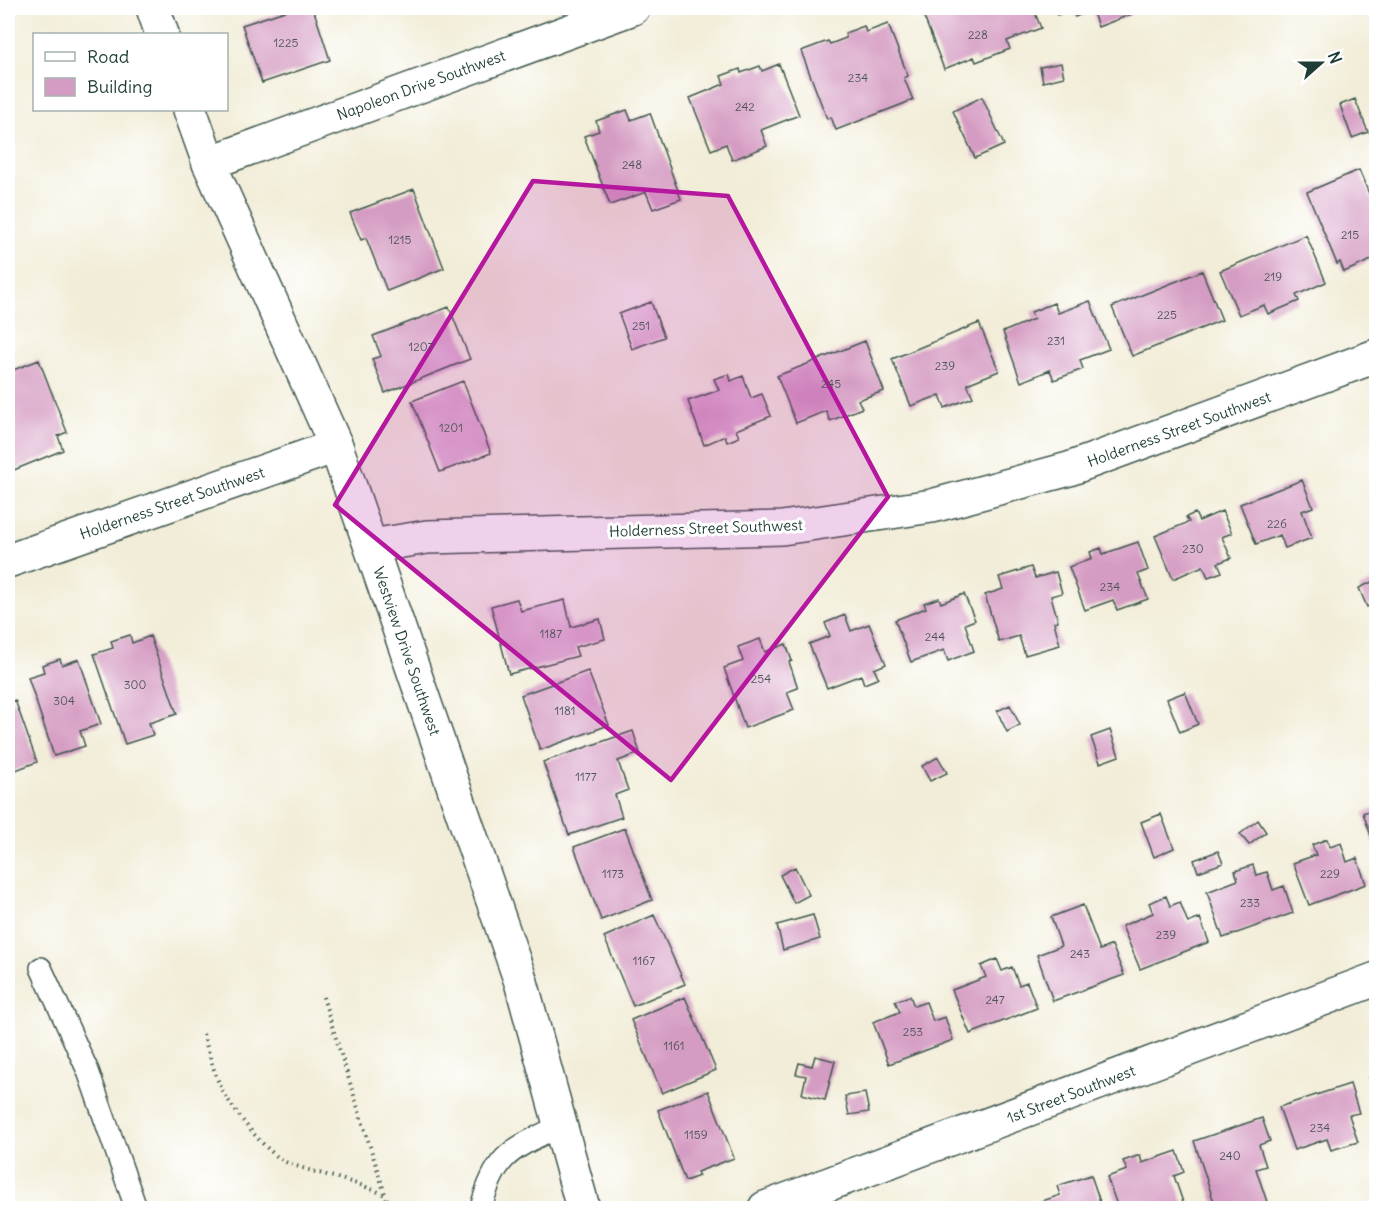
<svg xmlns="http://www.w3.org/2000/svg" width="1384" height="1216" viewBox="0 0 1384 1216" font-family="Delius,sans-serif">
<rect width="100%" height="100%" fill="#fff"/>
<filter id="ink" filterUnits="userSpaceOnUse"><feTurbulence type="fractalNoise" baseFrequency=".0167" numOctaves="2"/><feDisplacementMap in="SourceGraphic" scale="12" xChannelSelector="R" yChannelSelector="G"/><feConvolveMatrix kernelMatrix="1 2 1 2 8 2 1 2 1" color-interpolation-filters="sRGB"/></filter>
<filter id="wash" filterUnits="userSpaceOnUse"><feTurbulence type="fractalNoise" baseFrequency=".008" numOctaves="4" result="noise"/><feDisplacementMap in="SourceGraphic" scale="24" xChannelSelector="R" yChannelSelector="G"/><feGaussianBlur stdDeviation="1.35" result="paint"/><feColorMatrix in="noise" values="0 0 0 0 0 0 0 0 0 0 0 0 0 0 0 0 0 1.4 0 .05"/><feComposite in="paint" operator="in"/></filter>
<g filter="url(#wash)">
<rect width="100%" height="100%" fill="#f2edd8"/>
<g id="blocks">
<!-- building -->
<path fill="#d59cc3" d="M294,8h19l17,52 -68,23 -20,-58z
M925,8h108l8,20 -34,13 3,8 -34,13 -2,-5 -30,12 -23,-60z
M1054,8h76l2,6 -34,13 -6,-17 -17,7 -3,-8 -15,6z
M888,24l20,52 -4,2 9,22 -77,30 -5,-13 -4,2 -26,-68 27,-10 2,3 16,-6 -1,-5 19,-7 2,6z
M1061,63l3,14 -21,5 -3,-15z
M779,64l20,51 -38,15 6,16 -35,14 -6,-16 -15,6 -21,-52 34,-14 -3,-8 19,-7 1,4 19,-7 2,5z
M982,97l22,48 -29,13 -22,-47z
M1355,99l13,33 -16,6 -12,-33z
M627,110l4,10 19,-7 31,86 -28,10 -7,-17 -36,13 -26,-69 15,-5 -3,-10z
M1359,170l17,40v48l-32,14 -4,-10 -3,2 -30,-72z
M414,189l30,79 -57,23 -21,-53 -5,2 -11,-27z
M1306,235l20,47 -30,13 3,6 -31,13 -4,-9 -25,10 -19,-44z
M1202,271l20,49 -90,36 -20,-49z
M1090,301l19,48 -29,11 3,9 -29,11 -4,-10 -29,12 -18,-50 31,-13 -3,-7 23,-9 4,10z
M651,302l13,35 -32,12 -13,-35z
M449,307l21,52 -85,34 -13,-34 9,-3 -8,-20z
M979,323l20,48 -32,13 6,13 -28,11 -5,-13 -29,11 -19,-47z
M865,341l19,50 -26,9 4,8 -32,13 -4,-10 -30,12 -19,-47z
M39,360l28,72 -9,4 5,14 -49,20 -6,-16v-82z
M729,374l2,7 12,-5 8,22 11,-4 9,22 -35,14 3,7 -12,5 -2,-6 -21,9 -16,-44 31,-11 -5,-11z
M463,381l28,72 -51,19 -28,-71z
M1302,480l11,27 -11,4 10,27 -27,10 -5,-13 -24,9 -16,-40z
M1222,511l10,22 -10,4 9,21 -13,5 4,9 -14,5 -5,-11 -30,13 -18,-43 34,-14 -3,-5 9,-4 4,8z
M1138,542l10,28 -10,4 10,25 -31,11 -4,-10 -28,10 -16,-43 23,-9 -2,-6 11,-4 2,6z
M1031,567l4,11 21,-6 6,21 -11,3 7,25 -4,1 6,23 -35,10 -6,-19 -20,6 -14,-47 18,-6 -4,-12z
M1376,580v23l-9,4 -8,-19z
M964,594l11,26 -10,4 9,27 -26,10 -4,-11 -33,12 -16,-42 31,-12 -2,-5 15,-5 2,5z
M517,599l4,12 44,-11 6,27 29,-8 5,20 -30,8 3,9 -69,18 -18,-68z
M845,615l6,16 18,-7 17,40 -12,5 5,9 -15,6 -3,-9 -34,13 -18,-44 21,-8 -5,-13z
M130,635l2,8 18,-7 27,78 -28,9 4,12 -28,9 -31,-90 19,-6 -2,-7z
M760,639l5,13 21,-8 6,17 -3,1 9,26 -11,4 7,18 -49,18 -21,-60 19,-7 -5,-14z
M60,659l2,6 17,-6 22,65 -21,7 5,15 -31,10 -26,-79 16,-5 -2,-7z
M588,671l21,54 -69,25 -19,-55z
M1185,692l13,32 -18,8 -13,-33z
M15,700l22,62 -29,11v-70z
M1010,705l10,20 -13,7 -10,-21z
M1110,730l9,26 -19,7 -9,-26z
M633,731l7,22 -22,8 10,29 -13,5 7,22 -53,18 -26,-73z
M938,757l9,16 -17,8 -8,-15z
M1376,808v42l-13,-37z
M1161,814l13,34 -20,9 -13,-35z
M1258,820l8,12 -17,13 -9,-11z
M625,828l27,72 -51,20 -27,-73z
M1327,839l3,8 11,-4 6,19 10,-4 9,26 -57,21 -16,-42 23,-8 -4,-10z
M1218,851l5,12 -25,9 -4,-12z
M1253,865l3,10 11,-3 6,18 11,-4 9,27 -70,25 -16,-46 31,-12 -3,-9z
M795,867l14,28 -15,8 -14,-28z
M1166,896l4,10 10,-4 8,21 12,-5 9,24 -69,27 -18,-43 31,-13 -4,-10z
M1083,905l17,45 12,-5 12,30 -71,26 -16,-46 24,-9 -10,-29z
M654,915l31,69 -52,22 -29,-69z
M813,915l7,24 -37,11 -6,-25z
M997,959l5,12 10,-4 7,18 8,-3 10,26 -67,26 -18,-44 34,-13 -5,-11z
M910,996l4,10 12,-4 7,19 12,-4 8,23 -64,24 -16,-42 27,-10 -5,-11z
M685,997l31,73 -54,23 -31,-73z
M815,1056l20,5 -10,39 -23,-6 4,-18 -10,-2 3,-11 13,3z
M1376,1074v26l-7,-23z
M1350,1084l9,29 -10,2 9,27 -27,8 -4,-11 -33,11 -15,-43z
M708,1091l26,67 -37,14 2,4 -14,5 -27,-71z
M865,1093l4,19 -20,3 -4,-19z
M1262,1118l8,23 -11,4 7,21 -10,3 12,36 -9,3h-43l-22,-67z
M1177,1151l7,21 -10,4 11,32h-29l-1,-3 -11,3h-26l-11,-31 20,-7 -4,-9 17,-6 2,8z
M1091,1175l11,33h-80l38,-13 -3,-9z"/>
</g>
</g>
<g filter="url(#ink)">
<use href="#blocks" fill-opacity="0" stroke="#3f574d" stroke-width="1.5"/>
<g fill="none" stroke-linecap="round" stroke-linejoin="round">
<defs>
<path id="lane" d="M41,968l47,103 48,137
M481,1208c15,-56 31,-58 80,-83"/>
<path id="street" d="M209,163l424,-155
M371,546l56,-9 355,-9 150,-22 137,-37 307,-113
M8,561l328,-115
M765,1208l611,-229"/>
<path id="secondary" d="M153,8l9,26
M190,110l19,53 127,283 185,536 62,226"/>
</defs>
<!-- lane casing -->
<use href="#lane" stroke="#3f574d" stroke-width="24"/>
<!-- street casing -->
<use href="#street" stroke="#3f574d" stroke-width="36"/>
<!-- secondary casing -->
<use href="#secondary" stroke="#3f574d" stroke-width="36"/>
<!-- path -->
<path stroke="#3f574d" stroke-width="4" stroke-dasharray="1.5 4.5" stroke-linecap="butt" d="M323,997l62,197
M203,1034c6,18 10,37 18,53 10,21 46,68 67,76 32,12 66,17 97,32l5,13"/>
<!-- lane -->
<use href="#lane" stroke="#fff" stroke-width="21"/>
<!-- street -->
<use href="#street" stroke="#fff" stroke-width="33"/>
<!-- secondary -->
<use href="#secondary" stroke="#fff" stroke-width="33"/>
</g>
</g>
<!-- marked area -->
<path fill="#b5179e" fill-opacity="0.2" stroke="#b5179e" stroke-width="4.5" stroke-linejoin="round" d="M533,181l195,15 160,301 -217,283 -336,-275z"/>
<g text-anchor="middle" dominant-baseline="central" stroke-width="6" stroke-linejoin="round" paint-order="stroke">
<!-- number labels -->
<g font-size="12" fill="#4c5558">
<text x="978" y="34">228</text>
<text x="286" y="42">1225</text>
<text x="858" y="77">234</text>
<text x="745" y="106">242</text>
<text x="632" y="164">248</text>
<text x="1350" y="234">215</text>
<text x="400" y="239">1215</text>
<text x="1273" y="276">219</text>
<text x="1167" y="314">225</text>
<text x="641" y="325">251</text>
<text x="1056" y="340">231</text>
<text x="421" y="346">1207</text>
<text x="945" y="365">239</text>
<text x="831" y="383">245</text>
<text x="451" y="427">1201</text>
<text x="1277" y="523">226</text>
<text x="1193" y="548">230</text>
<text x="1110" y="586">234</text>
<text x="551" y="633">1187</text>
<text x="935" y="636">244</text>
<text x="761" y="678">254</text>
<text x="135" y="684">300</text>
<text x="64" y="700">304</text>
<text x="565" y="710">1181</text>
<text x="586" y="776">1177</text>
<text x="613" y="873">1173</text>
<text x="1330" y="873">229</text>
<text x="1250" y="902">233</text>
<text x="1166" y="934">239</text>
<text x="1080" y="953">243</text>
<text x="644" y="960">1167</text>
<text x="995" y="999">247</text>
<text x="913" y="1031">253</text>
<text x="674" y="1045">1161</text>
<text x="1320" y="1127">234</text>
<text x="696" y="1134">1159</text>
<text x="1230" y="1155">240</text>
</g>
<!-- street labels -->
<g font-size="15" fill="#1f3d34" stroke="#fff">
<text transform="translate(421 85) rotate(-20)">Napoleon Drive Southwest</text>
<text transform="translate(1179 429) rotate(-20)">Holderness Street Southwest</text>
<text transform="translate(172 503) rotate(-19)">Holderness Street Southwest</text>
<text transform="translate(706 528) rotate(-2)">Holderness Street Southwest</text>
<text transform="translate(407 651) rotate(71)">Westview Drive Southwest</text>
<text transform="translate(1071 1094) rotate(-21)">1st Street Southwest</text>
</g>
</g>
<!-- margin -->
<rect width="1384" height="1216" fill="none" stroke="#fff" stroke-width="30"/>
<!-- legend -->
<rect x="33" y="33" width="195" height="78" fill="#ffffff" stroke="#a5b1ae" stroke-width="1.5"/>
<rect x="45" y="52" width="30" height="9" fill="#ffffff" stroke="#a5b1ae" stroke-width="1.5"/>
<text x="87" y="63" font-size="18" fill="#1f3d34">Road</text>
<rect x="45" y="78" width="30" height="18" fill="#d59cc3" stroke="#a5b1ae" stroke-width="1.5"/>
<text x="87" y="93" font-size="18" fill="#1f3d34">Building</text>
<!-- north arrow -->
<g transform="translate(1321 63) rotate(69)" stroke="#ffffff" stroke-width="4.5" paint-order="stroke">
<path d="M0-4.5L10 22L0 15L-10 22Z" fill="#1f3d34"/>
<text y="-9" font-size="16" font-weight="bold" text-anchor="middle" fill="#1f3d34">N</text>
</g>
</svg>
